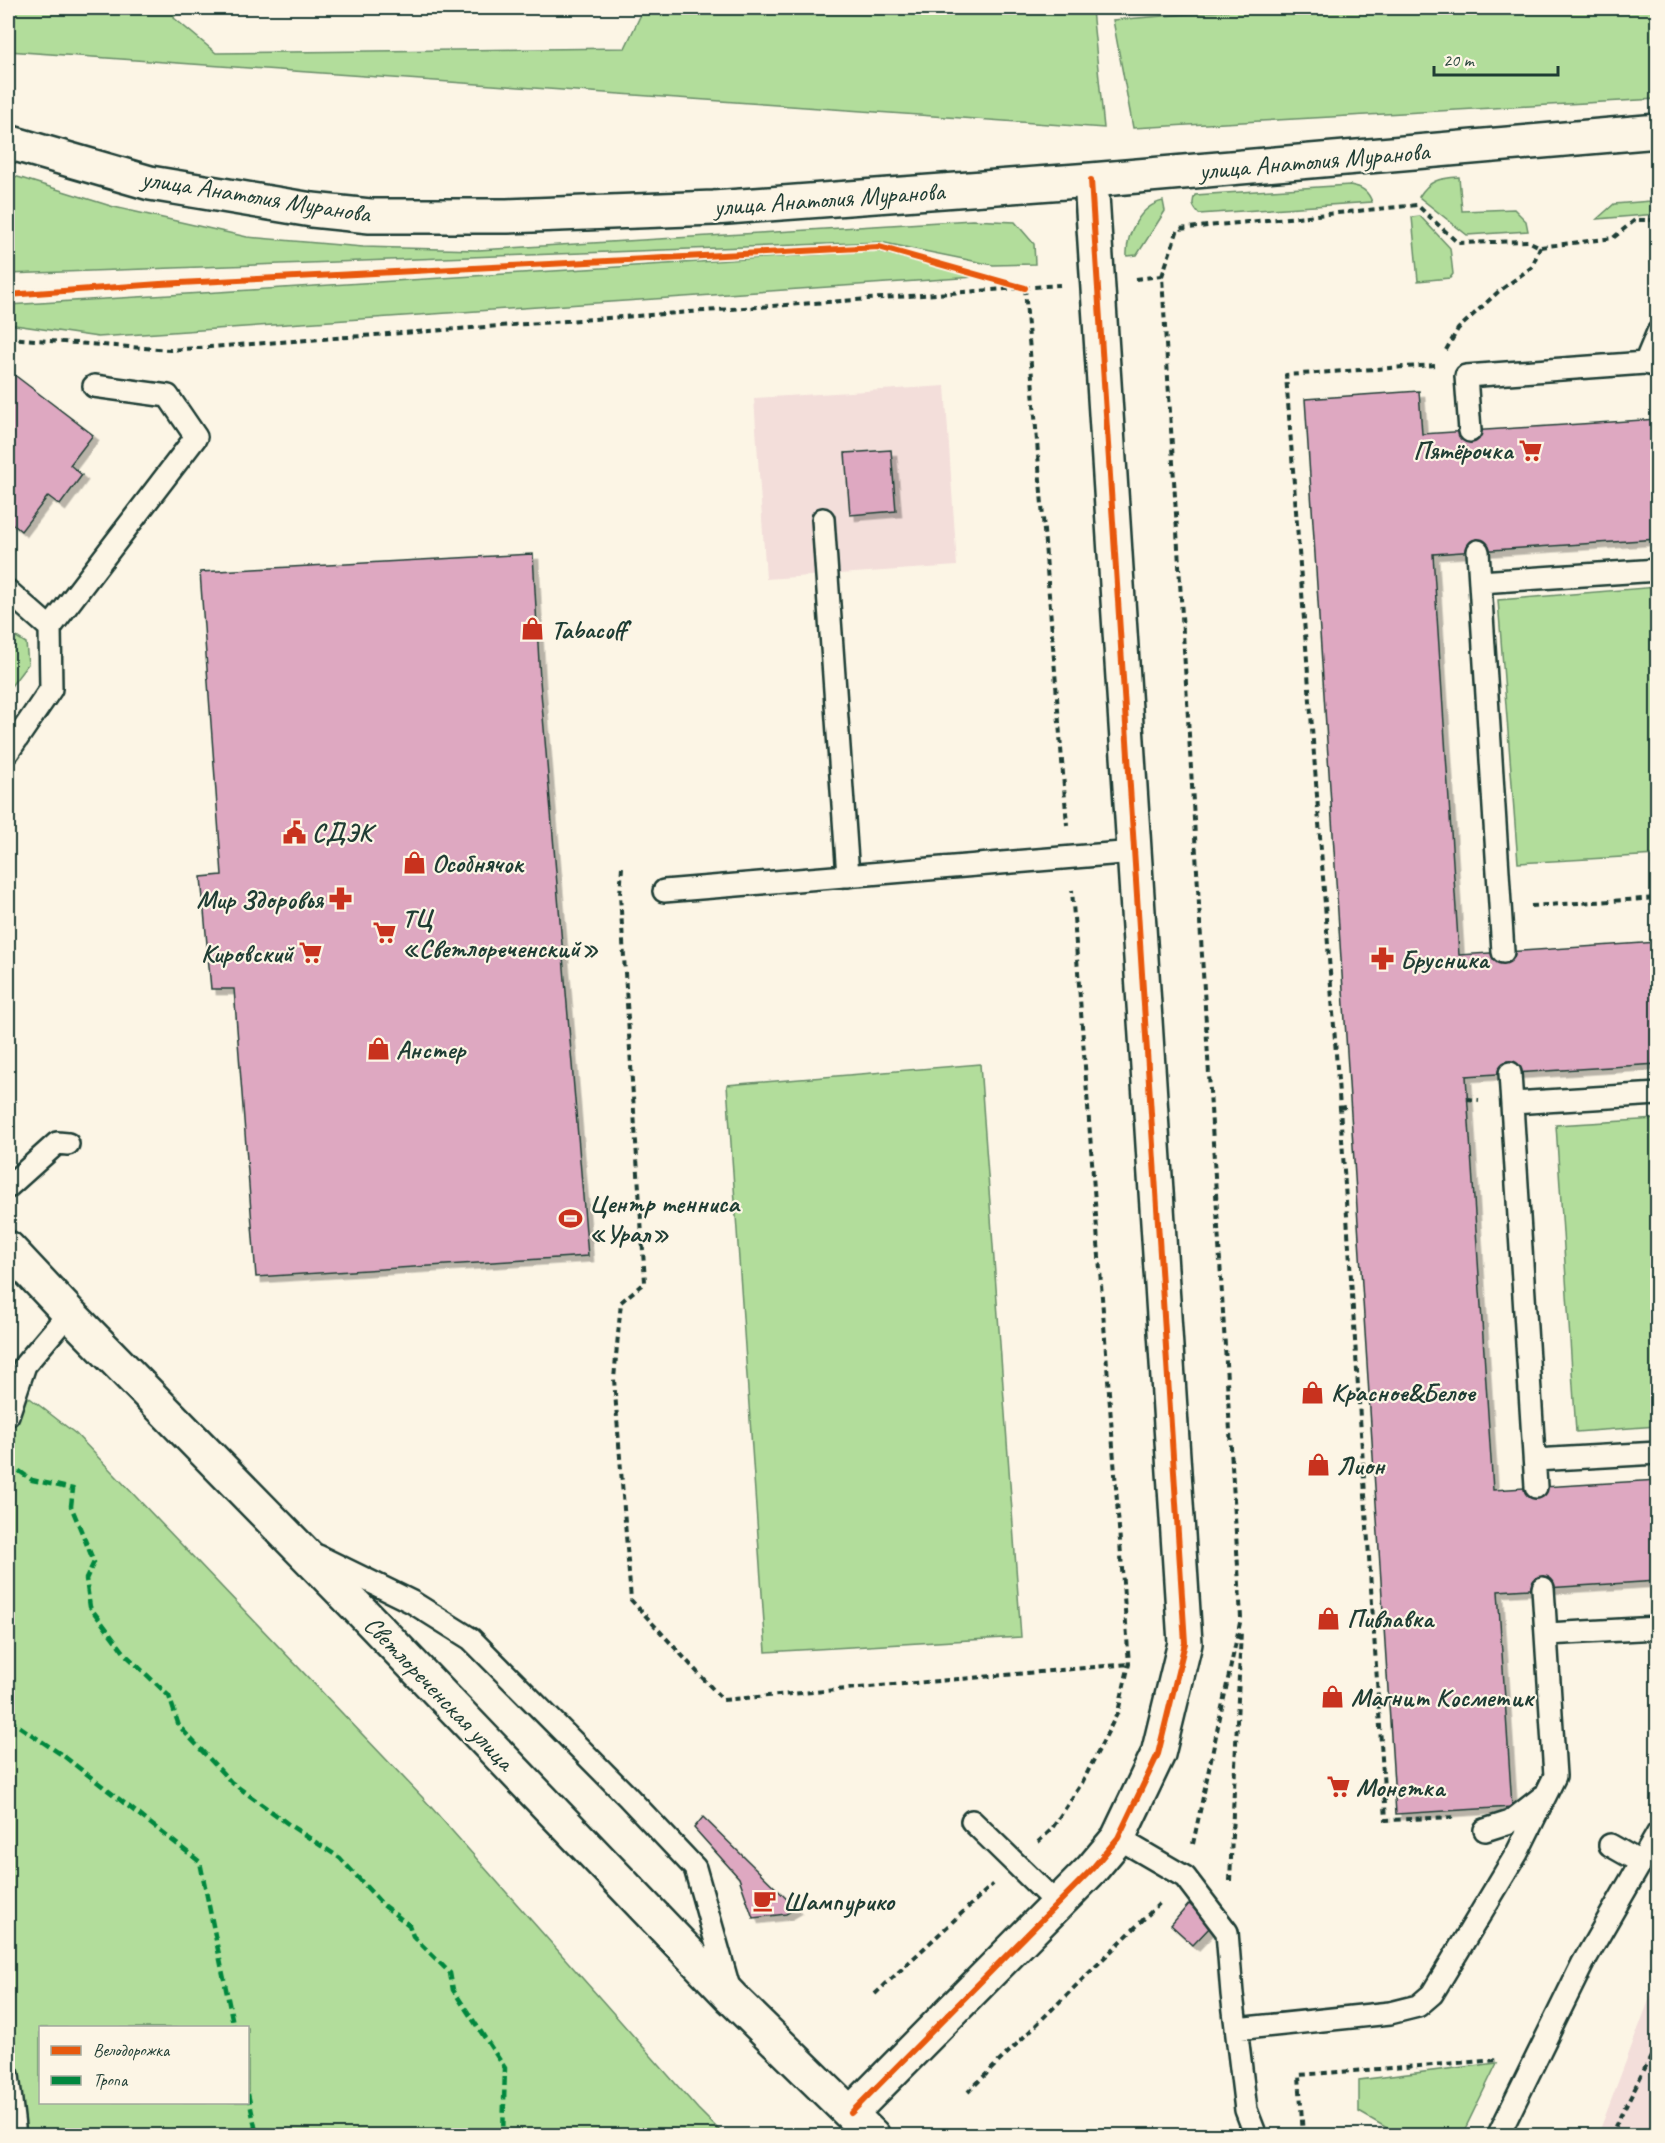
<svg xmlns="http://www.w3.org/2000/svg" width="1665" height="2143" viewBox="0 0 1665 2143" font-family="Caveat,sans-serif">
<defs>
<filter id="shadow"><feDropShadow dx="5.5" dy="5.5" stdDeviation="0" flood-color="#0004"/></filter>
</defs>
<rect width="100%" height="100%" fill="#fcf5e5"/>
<filter id="ink" filterUnits="userSpaceOnUse"><feTurbulence type="fractalNoise" baseFrequency=".0167" numOctaves="2"/><feDisplacementMap in="SourceGraphic" scale="12" xChannelSelector="R" yChannelSelector="G"/><feConvolveMatrix kernelMatrix="1 2 1 2 8 2 1 2 1" color-interpolation-filters="sRGB"/></filter>
<g filter="url(#ink)">
<!-- built -->
<path fill="#f3deda" d="M945,386l12,180 -191,13 -12,-181z
M1657,1981v154h-59l56,-148z"/>
<!-- green -->
<path fill="#b2dd9b" stroke="#688d68" stroke-width="1.5" fill-rule="evenodd" d="M8,8h170l-4,10 42,35 409,-5 19,-40h372l76,2 12,118 -1096,-77z
M1263,8h394v91l-524,29 -20,-108z
M8,174l106,33 133,30 116,10 115,3 494,-30 43,2 19,22 1,20 -42,1 -113,-23 -872,32z
M1459,177l3,34 52,-2 12,12 2,10 -61,4 -48,-38c10,-17 21,-19 40,-20z
M1350,185c12,2 18,6 22,17l-173,12c-6,-7 -8,-10 -4,-19z
M1657,199v15l-60,5 17,-15 37,-3z
M1163,201l2,10 -28,44 -10,1c-1,-22 13,-50 36,-55z
M1420,216l30,32 3,26 -3,4 -32,3 -6,-64z
M877,251l98,26 -877,60 -90,-13v-19z
M1657,587v268l-139,8 -20,-263z
M10,633l16,10 2,21 -20,26v-54z
M980,1064l41,573 -255,15 -39,-567z
M1657,1119v307l-81,6 -20,-307z
M8,1381l68,53 347,364 275,311 26,26h-716zM40,2028h208v74h-208z
M1497,2063l-35,72h-63l-40,-23v-32z"/>
<!-- building -->
<path fill="#dea8c1" stroke="#1f3d34" stroke-width="1.5" filter="url(#shadow)" d="M8,370l85,65 -23,30 12,10 -22,30 -12,-9 -27,35 -13,-11z
M1419,391l3,43 236,-15v120l-225,15 26,401 199,-13v122l-192,12 27,414 165,-10v101l-160,10 14,216 -116,7 -91,-1415z
M891,450l5,61 -46,4 -5,-62z
M533,554l7,126 48,576 -332,21 -22,-288h-23l-10,-112 21,-2 -22,-303z
M703,1817l93,91 -10,6 -33,4 -14,-40 -45,-50z
M1189,1904l23,21 -19,20 -22,-20z"/>
<g fill="none" stroke-linecap="round" stroke-linejoin="round">
<defs>
<path id="lane" d="M1645,363l13,-31
M1470,431l-4,-55 179,-13 13,3
M823,519l25,357
M1478,551l25,401
M1480,582l178,-12
M8,591l42,37
M8,752l43,-63 -1,-61 146,-191 -28,-41 -74,-10
M664,891l470,-39
M1510,1073l26,414
M1512,1103l146,-9
M8,1187l49,-44 11,1
M8,1415l17,-50 44,-52
M1535,1460l123,-7
M318,1556l94,46 59,37 156,157 68,72 35,123
M1547,1634l111,-6
M972,1821l85,83
M1485,1830l25,-8 32,-25
M1118,1838l67,39 42,55 5,62 14,116 10,26
M1610,1845l30,17
M1236,2029l154,-16 28,-7 14,-12 85,-141 38,-77 -12,-188
M8,2075l7,61
M1498,2136l85,-173 75,-130"/>
<path id="street" d="M8,142l142,41 162,27 58,6h137l207,-8 377,-28 567,-49
M851,2113l241,-244 26,-31 40,-84 27,-111 -94,-1463"/>
<path id="secondary" d="M8,1248l61,65 293,299 370,386 141,138"/>
</defs>
<!-- lane casing -->
<use href="#lane" stroke="#1f3d34" stroke-width="26"/>
<!-- street casing -->
<use href="#street" stroke="#1f3d34" stroke-width="38"/>
<!-- secondary casing -->
<use href="#secondary" stroke="#1f3d34" stroke-width="38"/>
<!-- path -->
<path stroke="#1f3d34" stroke-width="4" stroke-dasharray="6 4.5" stroke-linecap="butt" d="M1136,279l26,-3
M1025,288l42,537
M8,338l162,12 890,-65
M1446,350l12,-21 40,-37 34,-25 8,-20
M1435,365l-149,10 54,733 46,712 71,-3
M622,867l-2,28 25,387 -24,20 -7,77 17,221 92,100 406,-36
M1531,906l127,-8
M1467,1099l12,1
M1340,1108l11,-2
M1038,1842l13,-12 31,-47 36,-71 11,-48 -57,-774
M1193,1844l48,-226 -79,-1342 16,-47 239,-24 41,38 70,-2 12,6 73,-9 22,-18h23
M1230,1881l11,-251
M875,1994l118,-110
M968,2092l194,-191
M1303,2136l-4,-61 199,-15
M1610,2136l48,-93"/>
<!-- lane -->
<use href="#lane" stroke="#fcf5e5" stroke-width="21"/>
<!-- street -->
<use href="#street" stroke="#fcf5e5" stroke-width="33"/>
<!-- secondary -->
<use href="#secondary" stroke="#fcf5e5" stroke-width="33"/>
<!-- quiet -->
<path stroke="#00873e" stroke-width="4.5" stroke-dasharray="9 4.5" stroke-linecap="butt" d="M8,1463l24,17 41,9 -2,17 23,56 -8,17 4,28 36,48 43,41 10,30 52,56 60,44 49,32 43,47 26,20 4,11 37,37 3,17 52,78 -2,68
M8,1719l57,38 135,105 34,166
M248,2094l9,42"/>
<defs>
<path id="cycleway" d="M8,295l152,-11 719,-37 146,41
M851,2113l241,-244 26,-31 40,-84 27,-111 -94,-1463"/>
</defs>
<!-- cycleway casing -->
<use href="#cycleway" stroke="#fcf5e5" stroke-width="10"/>
<!-- cycleway -->
<use href="#cycleway" stroke="#e8590c" stroke-width="6"/>
</g>
</g>
<!-- icons -->
<defs>
<symbol id="supermarket-bare" viewBox="-9 -9 18 18"><path d="M-6-5.5h2.5l.6 2H6L4.5 2H-2.5L-4.4-4H-6ZM-1.5 3.2a1.3 1.3 0 1 0 .1 0ZM3 3.2a1.3 1.3 0 1 0 .1 0Z" fill="#c8321e" stroke="#fcf5e5" stroke-width="2.5" paint-order="stroke"/></symbol>
<symbol id="shop-bare" viewBox="-9 -9 18 18"><path d="M-5-2.5h2.3a2.7 3.5 0 0 1 5.4 0H5L5.5 6h-11ZM-1.5-2.5h3a1.5 2.3 0 0 0-3 0Z" fill="#c8321e" stroke="#fcf5e5" stroke-width="2.5" paint-order="stroke"/></symbol>
<symbol id="civic-bare" viewBox="-9 -9 18 18"><path d="M-.6-6.5H3V-4.5H.6V-3L4-1V1h2V6H-6V1h2V-1L-.6-3ZM-1.2 2.5V6h2.4V2.5Z" fill="#c8321e" stroke="#fcf5e5" stroke-width="2.5" paint-order="stroke"/></symbol>
<symbol id="pharmacy-bare" viewBox="-9 -9 18 18"><path d="M-2-6h4v4h4v4h-4v4h-4v-4h-4v-4h4Z" fill="#c8321e" stroke="#fcf5e5" stroke-width="2.5" paint-order="stroke"/></symbol>
<symbol id="stadium-bare" viewBox="-9 -9 18 18"><path d="M0-5a6.5 5 0 1 0 0 10a6.5 5 0 1 0 0-10ZM-3.5-1.8h7v3.6h-7Z" fill="#c8321e" stroke="#fcf5e5" stroke-width="2.5" paint-order="stroke"/></symbol>
<symbol id="cafe-bare" viewBox="-9 -9 18 18"><path d="M-5.5-4.5H6V0H3Q3 3.5 0 3.5H-2.5Q-5.5 3.5-5.5 0ZM3-3.2v2h1.7v-2ZM-6 4.5H4V6H-6Z" fill="#c8321e" stroke="#fcf5e5" stroke-width="2.5" paint-order="stroke"/></symbol>
</defs>
<g fill-rule="evenodd">
<use href="#supermarket-bare" x="1514" y="434" width="33" height="33"/>
<use href="#shop-bare" x="516" y="612" width="33" height="33"/>
<use href="#civic-bare" x="278" y="816" width="33" height="33"/>
<use href="#shop-bare" x="398" y="846" width="33" height="33"/>
<use href="#pharmacy-bare" x="324" y="882" width="33" height="33"/>
<use href="#supermarket-bare" x="368" y="916" width="33" height="33"/>
<use href="#supermarket-bare" x="294" y="936" width="33" height="33"/>
<use href="#pharmacy-bare" x="1366" y="942" width="33" height="33"/>
<use href="#shop-bare" x="362" y="1032" width="33" height="33"/>
<use href="#stadium-bare" x="554" y="1202" width="33" height="33"/>
<use href="#shop-bare" x="1296" y="1376" width="33" height="33"/>
<use href="#shop-bare" x="1302" y="1448" width="33" height="33"/>
<use href="#shop-bare" x="1312" y="1602" width="33" height="33"/>
<use href="#shop-bare" x="1316" y="1680" width="33" height="33"/>
<use href="#supermarket-bare" x="1322" y="1770" width="33" height="33"/>
<use href="#cafe-bare" x="748" y="1884" width="33" height="33"/>
</g>
<g text-anchor="middle" dominant-baseline="central" stroke-width="4.5" stroke-linejoin="round" paint-order="stroke">
<!-- street labels -->
<g font-size="26" fill="#1f3d34" stroke="#fcf5e5">
<text transform="translate(1314 161) rotate(-5)">улица Анатолия Муранова</text>
<text transform="translate(256 196) rotate(9)">улица Анатолия Муранова</text>
<text transform="translate(829 199) rotate(-4)">улица Анатолия Муранова</text>
<text transform="translate(439 1693) rotate(46)">Светлореченская улица</text>
</g>
<!-- poi labels -->
<g font-size="26" font-weight="bold" fill="#1f3d34" stroke="#fcf5e5" text-anchor="start">
<text x="1513" y="450" text-anchor="end">Пятёрочка</text>
<text x="551" y="629">Tabacoff</text>
<text x="312" y="832">СДЭК</text>
<text x="432" y="863">Особнячок</text>
<text x="323" y="899" text-anchor="end">Мир Здоровья</text>
<text x="402" y="918">ТЦ<tspan x="402" dy="30">«Светлореченский»</tspan></text>
<text x="293" y="953" text-anchor="end">Кировский</text>
<text x="1400" y="959">Брусника</text>
<text x="396" y="1049">Анстер</text>
<text x="589" y="1203">Центр тенниса<tspan x="589" dy="30">«Урал»</tspan></text>
<text x="1331" y="1392">Красное&amp;Белое</text>
<text x="1336" y="1465">Лион</text>
<text x="1347" y="1618">Пивлавка</text>
<text x="1351" y="1697">Магнит Косметик</text>
<text x="1356" y="1787">Монетка</text>
<text x="783" y="1901">Шампурико</text>
</g>
</g>
<!-- margin -->
<rect width="1665" height="2143" fill="none" stroke="#fcf5e5" stroke-width="30"/>
<rect x="15" y="15" width="1635" height="2113" fill="none" stroke="#1f3d34" stroke-width="2" filter="url(#ink)"/>
<!-- legend -->
<rect x="39" y="2026" width="210" height="78" fill="#fcf5e5" stroke="#a4ab9e" stroke-width="1.5"/>
<rect x="51" y="2046" width="30" height="9" fill="#e8590c" stroke="#a4ab9e" stroke-width="1.5"/>
<text x="93" y="2056" font-size="18" fill="#1f3d34">Велодорожка</text>
<rect x="51" y="2076" width="30" height="9" fill="#00873e" stroke="#a4ab9e" stroke-width="1.5"/>
<text x="93" y="2086" font-size="18" fill="#1f3d34">Тропа</text>
<!-- scale -->
<path d="M1434 66v9h124v-9" fill="none" stroke="#1f3d34" stroke-width="3"/>
<text x="1443" y="66" font-size="18" fill="#1f3d34" stroke="#fcf5e5" stroke-width="4.5" paint-order="stroke">20 m</text>
</svg>
